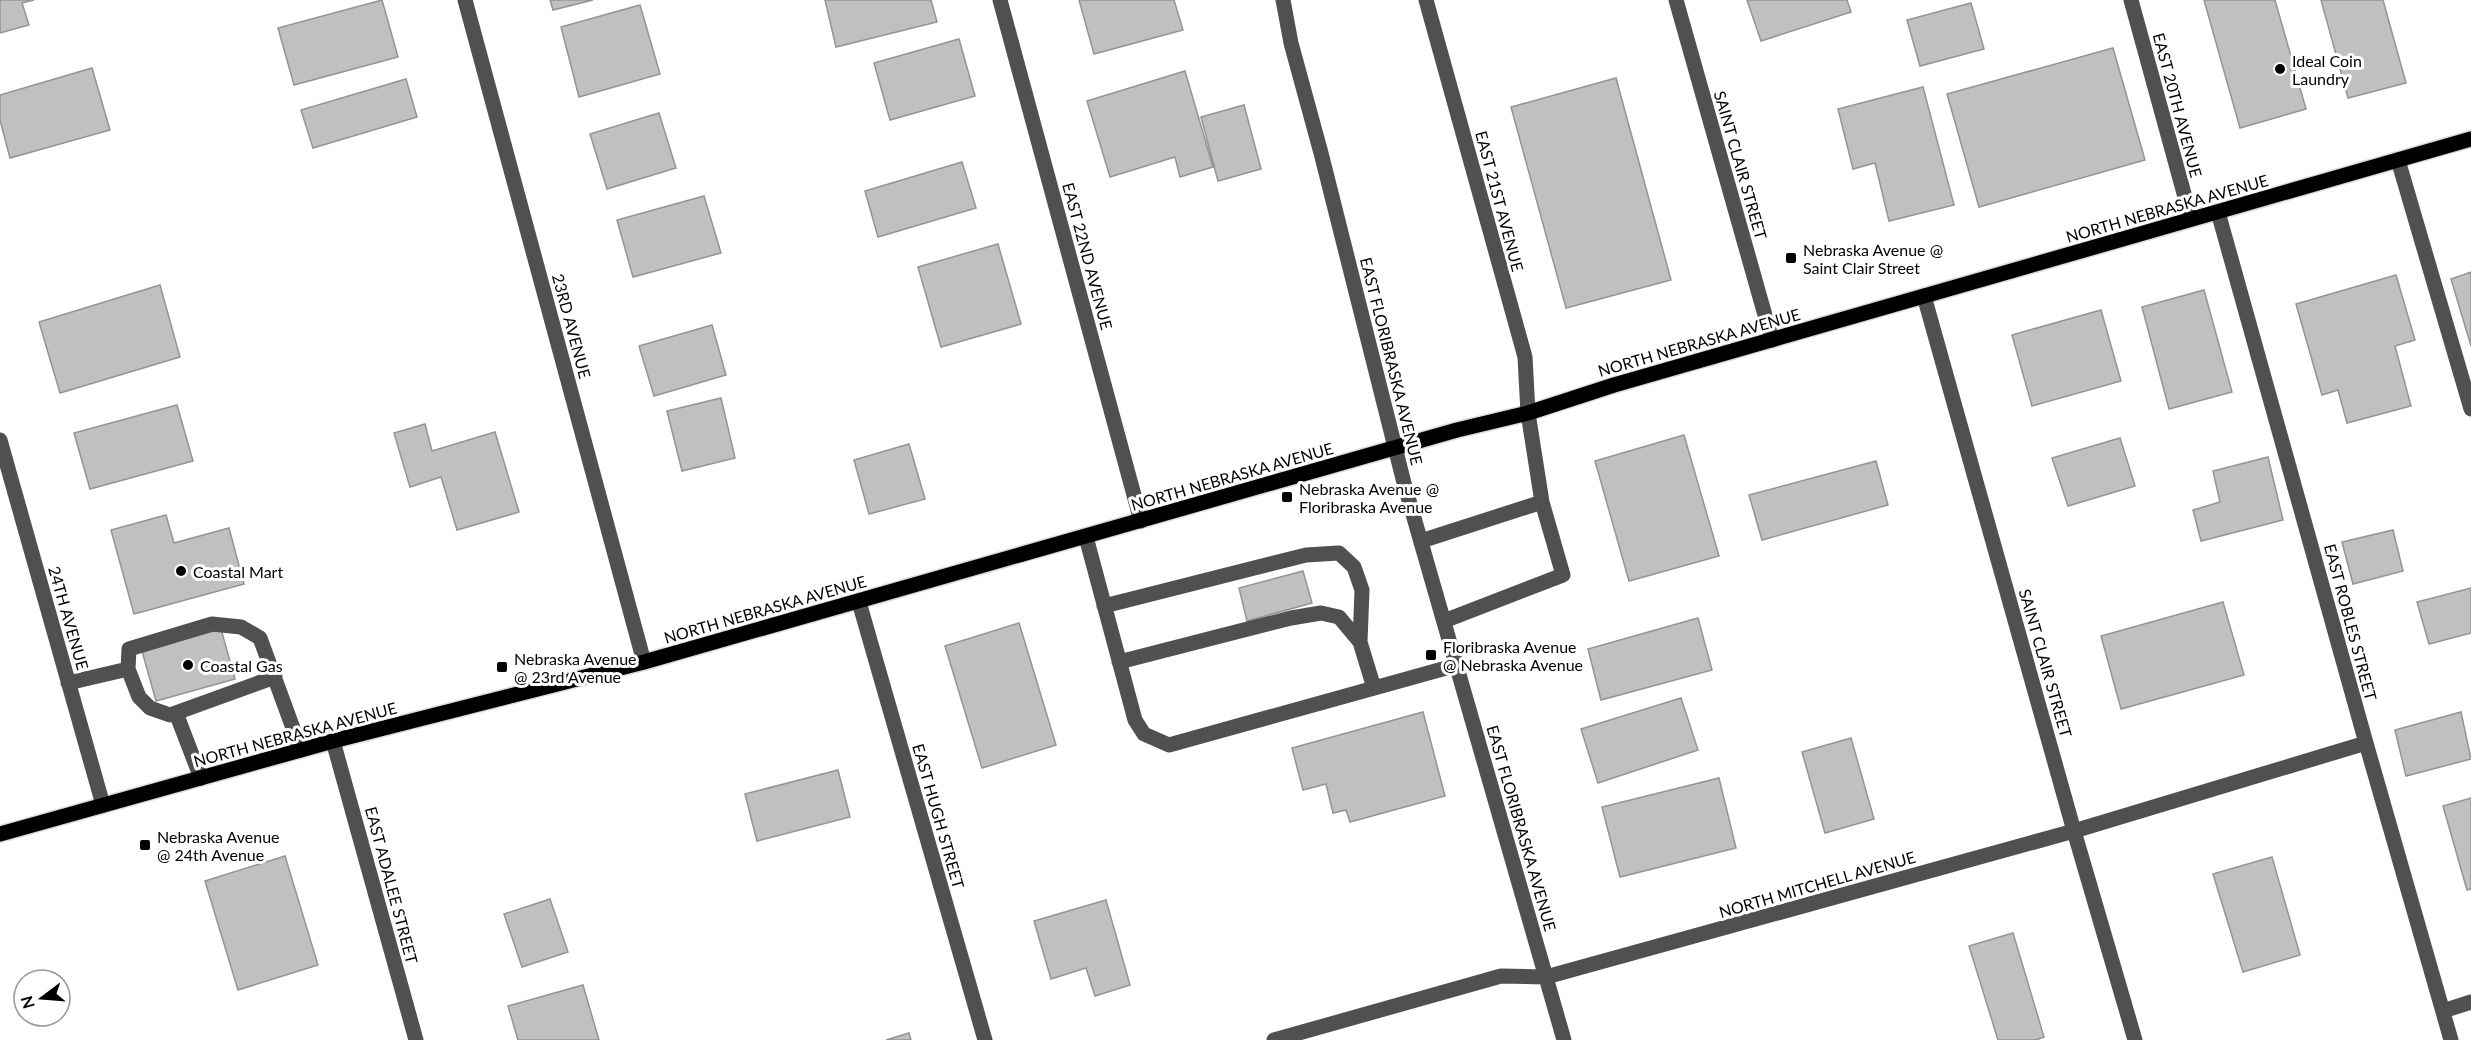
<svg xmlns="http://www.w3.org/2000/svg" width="2471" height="1040" viewBox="0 0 2471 1040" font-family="Lato,sans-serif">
<rect width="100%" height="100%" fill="#fff"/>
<!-- building -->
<path fill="#c0c0c0" stroke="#949494" stroke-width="1.5" d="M0,0h34l-12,3 7,22 -29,8z
M382,0l16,57 -104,28 -16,-57z
M550,0h43l-40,10z
M825,0h106l6,22 -101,25z
M1079,0h95l9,30 -89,24z
M1747,0h100l4,12 -90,29z
M2204,0h71l31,109 -66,19z
M2321,0h62l23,83 -58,15z
M1971,3l13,46 -64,17 -13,-46z
M640,5l20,69 -81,23 -18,-70z
M959,39l16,57 -85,24 -16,-57z
M2113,48l32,112 -166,47 -32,-113z
M92,68l18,62 -100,28 -10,-38v-25z
M1185,71l28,96 -33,10 -5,-20 -65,20 -23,-76z
M1616,78l55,202 -105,28 -55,-201z
M406,79l11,38 -104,31 -12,-38z
M1923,87l31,118 -65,16 -14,-58 -22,6 -15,-60z
M1244,105l17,64 -43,12 -17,-64z
M659,113l17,55 -69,21 -17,-55z
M962,162l14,46 -98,29 -13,-46z
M704,196l17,57 -88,24 -16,-57z
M998,244l23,80 -80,23 -23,-80z
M2471,272v74l-20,-67z
M2396,275l19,65 -20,6 16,60 -64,17 -9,-33 -16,5 -26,-91z
M160,285l20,72 -120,36 -21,-71z
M2204,290l28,102 -63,17 -27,-102z
M2101,310l20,71 -89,25 -20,-71z
M712,325l14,50 -72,21 -15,-50z
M721,398l14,60 -53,13 -15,-60z
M177,405l16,56 -103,28 -16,-56z
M425,424l7,27 63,-19 24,80 -62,18 -16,-53 -31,10 -16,-54z
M1684,435l35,121 -90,25 -34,-120z
M2120,438l15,48 -67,20 -16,-48z
M909,444l16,55 -56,15 -15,-54z
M2268,457l15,63 -82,21 -8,-31 27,-8 -7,-31z
M1876,461l12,44 -126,35 -13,-45z
M166,515l8,28 55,-15 15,56 -110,30 -23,-84z
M2393,530l10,41 -50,13 -11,-42z
M1303,571l9,32 -65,18 -8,-33z
M2471,588v45l-42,11 -12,-42z
M2223,602l21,73 -123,34 -20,-73z
M1698,618l14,52 -111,30 -13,-51z
M1019,623l37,122 -74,23 -37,-122z
M221,629l14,50 -79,22 -14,-50z
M1681,698l17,52 -100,33 -17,-54z
M1423,712l22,84 -95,26 -4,-12 -13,3 -7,-29 -23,6 -11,-42z
M2461,712l10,47 -65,17 -11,-46z
M1851,738l23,81 -49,14 -23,-81z
M838,770l12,47 -93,24 -12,-47z
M1719,778l17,70 -116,29 -18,-70z
M2471,798v91l-4,1 -24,-84z
M285,856l33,109 -80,25 -33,-109z
M2272,857l28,98 -57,17 -30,-98z
M550,899l18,53 -46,15 -18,-53z
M1106,900l24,85 -35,11 -9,-28 -35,11 -17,-58z
M2013,933l31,104 -8,3h-38l-29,-94z
M583,985l16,55h-81l-10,-34z
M909,1033l2,7h-25z"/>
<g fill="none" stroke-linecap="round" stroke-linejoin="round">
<defs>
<path id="major" d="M0,834l333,-93 311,-79 813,-232 71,-17 86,-28 857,-246"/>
</defs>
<!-- major casing -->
<use href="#major" stroke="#dbdbdb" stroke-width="18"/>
<!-- minor -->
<path stroke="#505050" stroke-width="15" d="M465,0l179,662
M1000,0l141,521
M1283,0l8,43 30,110 83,330 160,557
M1426,0l99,357 3,56 14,89 21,73 -119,46
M1676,0l96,340
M2131,0l60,219
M2398,160l73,249
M2218,212l148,531 85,297
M1924,296l150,535 61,209
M0,440l103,365
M1086,537l49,183 9,14 25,11 288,-80
M1421,541l121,-39
M859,602l126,438
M1104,606l202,-51 33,-2 15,14 8,23 -2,52 14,46
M1119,662l172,-44 30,-5 18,4 21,25
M275,677l-105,38 -20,-7 -11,-11 -11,-28 1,-20 83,-25 29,3 19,11 41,112
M68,683l60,-14
M176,713l25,65
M333,741l83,299
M2443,1011l28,-9
M1274,1040l227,-64 45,1 528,-146 292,-88"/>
<!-- major -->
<use href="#major" stroke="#000" stroke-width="15"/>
</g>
<!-- markers -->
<g fill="#000" stroke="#fff" stroke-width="2">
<circle cx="2280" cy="69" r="6"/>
<rect x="1785" y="252" width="12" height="12" rx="3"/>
<rect x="1281" y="491" width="12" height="12" rx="3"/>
<circle cx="181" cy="571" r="6"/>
<rect x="1425" y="649" width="12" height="12" rx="3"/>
<circle cx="188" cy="665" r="6"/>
<rect x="496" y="661" width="12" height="12" rx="3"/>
<rect x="139" y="839" width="12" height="12" rx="3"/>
</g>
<g text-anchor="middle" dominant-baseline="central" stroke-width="6" stroke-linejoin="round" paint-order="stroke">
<!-- poi labels -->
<g font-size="16" fill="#000" stroke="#fff" text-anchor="start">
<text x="2292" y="60">Ideal Coin<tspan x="2292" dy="18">Laundry</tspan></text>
<text x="1803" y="249">Nebraska Avenue @<tspan x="1803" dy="18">Saint Clair Street</tspan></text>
<text x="1299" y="488">Nebraska Avenue @<tspan x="1299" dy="18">Floribraska Avenue</tspan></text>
<text x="193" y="571">Coastal Mart</text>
<text x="1443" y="646">Floribraska Avenue<tspan x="1443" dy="18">@ Nebraska Avenue</tspan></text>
<text x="514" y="658">Nebraska Avenue<tspan x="514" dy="18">@ 23rd Avenue</tspan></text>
<text x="200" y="665">Coastal Gas</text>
<text x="157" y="836">Nebraska Avenue<tspan x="157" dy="18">@ 24th Avenue</tspan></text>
</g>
<!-- street labels -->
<g font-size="16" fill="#000" stroke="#fff">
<text transform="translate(2178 105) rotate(75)">EAST 20TH AVENUE</text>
<text transform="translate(1741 165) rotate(74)">SAINT CLAIR STREET</text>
<text transform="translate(1500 201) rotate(75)">EAST 21ST AVENUE</text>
<text transform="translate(2167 208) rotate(-16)">NORTH NEBRASKA AVENUE</text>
<text transform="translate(1088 256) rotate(75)">EAST 22ND AVENUE</text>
<text transform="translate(572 326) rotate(75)">23RD AVENUE</text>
<text transform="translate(1699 342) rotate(-16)">NORTH NEBRASKA AVENUE</text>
<text transform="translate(1392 361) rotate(76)">EAST FLORIBRASKA AVENUE</text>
<text transform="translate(1232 476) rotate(-16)">NORTH NEBRASKA AVENUE</text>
<text transform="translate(765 609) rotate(-16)">NORTH NEBRASKA AVENUE</text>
<text transform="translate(69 618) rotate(74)">24TH AVENUE</text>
<text transform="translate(2351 622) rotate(75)">EAST ROBLES STREET</text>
<text transform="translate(2046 663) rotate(74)">SAINT CLAIR STREET</text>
<text transform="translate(295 734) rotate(-15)">NORTH NEBRASKA AVENUE</text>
<text transform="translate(939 816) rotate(74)">EAST HUGH STREET</text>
<text transform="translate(1522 828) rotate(74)">EAST FLORIBRASKA AVENUE</text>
<text transform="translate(1817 884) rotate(-16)">NORTH MITCHELL AVENUE</text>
<text transform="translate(392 885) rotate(75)">EAST ADALEE STREET</text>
</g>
</g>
<!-- north arrow -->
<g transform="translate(42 998) rotate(254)"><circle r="28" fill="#ffffff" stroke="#999999" stroke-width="1.5"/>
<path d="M0-4.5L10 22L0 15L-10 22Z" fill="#000000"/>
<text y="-9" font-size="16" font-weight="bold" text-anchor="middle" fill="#000000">N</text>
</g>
</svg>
